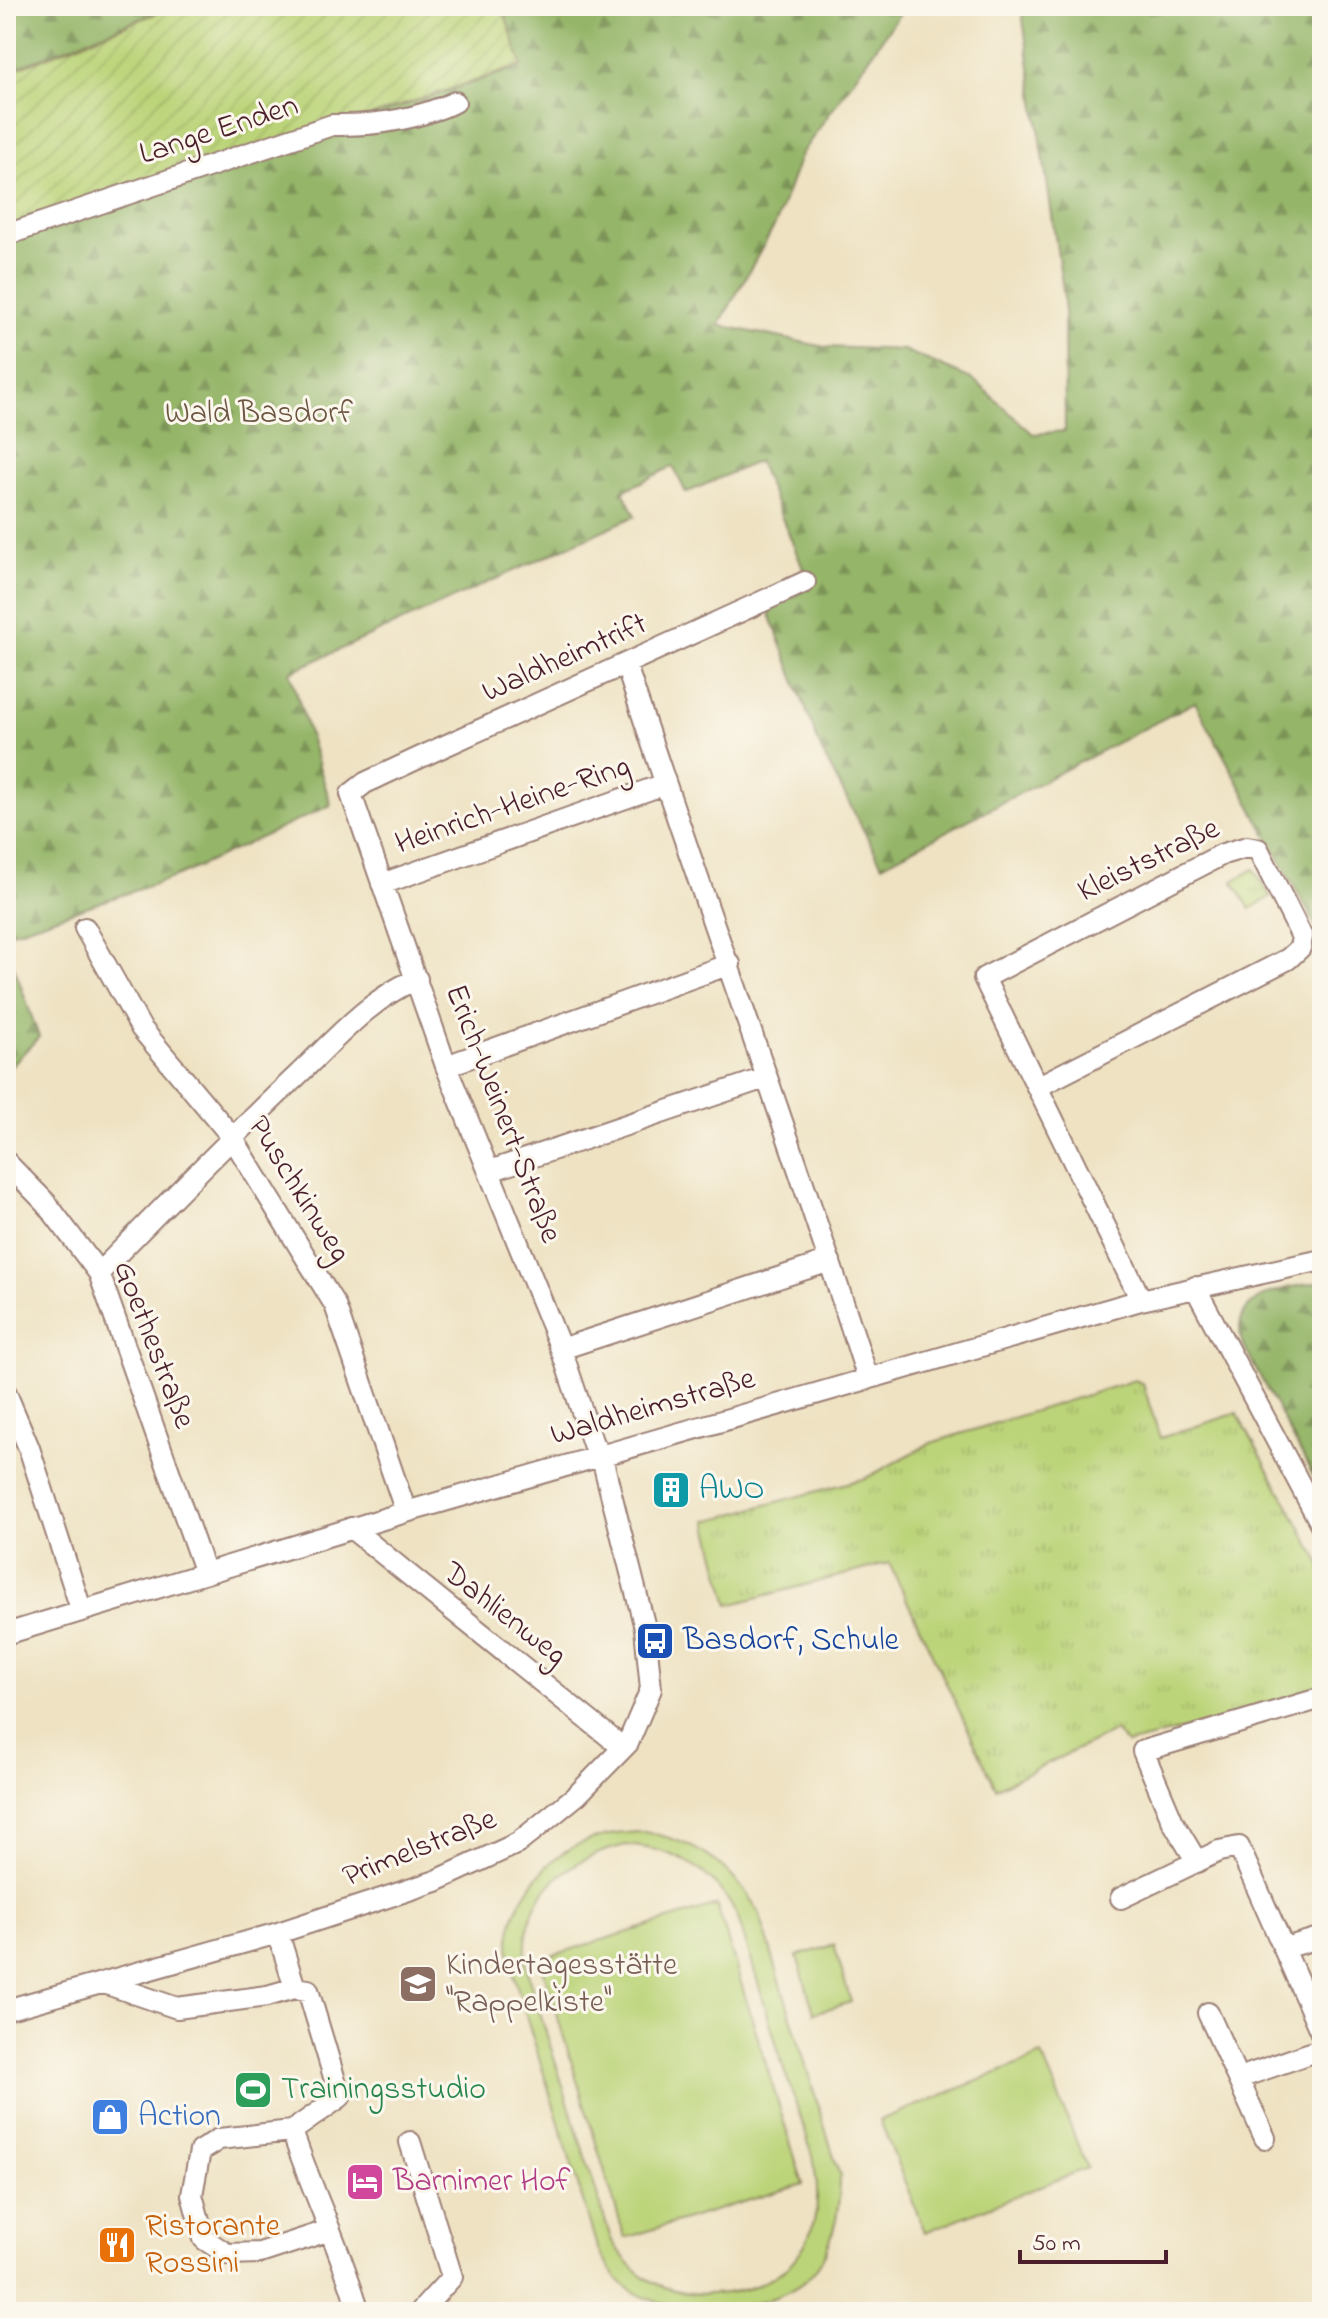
<svg xmlns="http://www.w3.org/2000/svg" width="1328" height="2318" viewBox="0 0 1328 2318" font-family="'Indie Flower',sans-serif">
<defs>
<pattern id="grass-tufts" width="24" height="20" patternUnits="userSpaceOnUse" patternTransform="scale(2)"><rect width="24" height="20" fill="#bcd479"/><path d="M3 7l-1-3M5 7V3M7 7l1-3M15 17l-1-3M17 17v-4M19 17l1-3" fill="none" stroke="#a3b669"/></pattern>
<pattern id="forest-firs" width="22" height="20" patternUnits="userSpaceOnUse" patternTransform="scale(2)"><rect width="22" height="20" fill="#95b669"/><path d="M5 1l3.5 6h-7zM16 11l3.5 6h-7z" fill="#7c9357"/></pattern>
<pattern id="garden-furrows" width="10" height="10" patternUnits="userSpaceOnUse" patternTransform="scale(2)"><rect width="10" height="10" fill="#bcd479"/><path d="M-1 1l2-2M0 10L10 0M9 11l2-2" fill="none" stroke="#a3b669"/></pattern>
</defs>
<rect width="100%" height="100%" fill="#fbf7ec"/>
<filter id="ink" filterUnits="userSpaceOnUse"><feTurbulence type="fractalNoise" baseFrequency=".0125" numOctaves="2"/><feDisplacementMap in="SourceGraphic" scale="16" xChannelSelector="R" yChannelSelector="G"/><feConvolveMatrix kernelMatrix="1 2 1 2 8 2 1 2 1" color-interpolation-filters="sRGB"/></filter>
<filter id="wash" filterUnits="userSpaceOnUse"><feTurbulence type="fractalNoise" baseFrequency=".006" numOctaves="4" result="noise"/><feDisplacementMap in="SourceGraphic" scale="32" xChannelSelector="R" yChannelSelector="G"/><feGaussianBlur stdDeviation="1.8" result="paint"/><feColorMatrix in="noise" values="0 0 0 0 0 0 0 0 0 0 0 0 0 0 0 0 0 1.4 0 .05"/><feComposite in="paint" operator="in"/></filter>
<g filter="url(#wash)">
<rect width="100%" height="100%" fill="#eee2c2"/>
<!-- grass -->
<path fill="url(#grass-tufts)" stroke="#837a52" stroke-width="2" d="M1254,869l17,28 -21,12 -17,-28z
M1135,1380l8,4 17,54 77,-25 85,153v125l-14,7 -181,46 -12,-13 -119,57 -107,-225 -160,42 -22,-84 159,-43 65,-35z"/>
<!-- forest -->
<path fill="url(#forest-firs)" stroke="#706a4a" stroke-width="2" d="M6,6h167l-167,66z
M502,6h403l-104,148 -25,69 -57,102 106,22 79,3 70,30 59,54 32,-3 -1,-134 -43,-291h301v932l-127,-236 -313,163 -60,-113 -54,-143 43,-22 -53,-126 -72,32 -13,-27 -50,25 12,25 -345,156 41,133 -153,71 -172,58v-695l516,-173z
M6,944l33,93 -33,34z
M1322,1281v211l-79,-147c-17,-52 43,-56 79,-64z"/>
<!-- garden -->
<path fill="url(#garden-furrows)" stroke="#837a52" stroke-width="2" d="M175,6h327l20,59 -516,173v-165z"/>
<!-- pitch -->
<path fill="#bcd479" stroke="#837a52" stroke-width="2" fill-rule="evenodd" d="M644,1832c53,9 87,34 115,80l81,265c0,33 -8,80 -34,103 -42,35 -137,38 -180,7 -13,-11 -21,-25 -29,-40l-83,-271c-2,-10 -5,-21 -5,-31 0,-37 31,-80 62,-97 22,-13 48,-15 73,-16zM626,1845c52,5 86,24 111,70 16,50 31,101 46,151 11,34 26,70 32,105 13,72 -33,122 -104,123 -46,1 -77,-16 -100,-55l-83,-264c-13,-73 32,-115 98,-130z
M717,1905l86,279 -178,54 -85,-279z
M834,1945l17,57 -37,11 -17,-57z
M1042,2055l45,113 -162,64 -45,-112z"/>
</g>
<g filter="url(#ink)">
<g fill="none" stroke-linecap="round" stroke-linejoin="round">
<defs>
<path id="minor" d="M6,235l326,-110c44,1 83,-5 123,-23
M626,665c78,239 166,475 242,714
M382,884l283,-100
M85,928l56,100 91,109 103,168 71,207
M446,1066l284,-102
M1037,1087l251,-128 12,-11 2,-11 -44,-88 -11,-2 -24,7 -239,124 157,322
M6,1162l40,41 53,70 106,300
M490,1171l275,-93
M99,1273c67,-69 134,-137 204,-203 34,-33 71,-74 114,-91
M1195,1287l127,239
M561,1349l269,-88
M6,1393l23,55 52,161
M351,1528l271,219
M6,1634l400,-122 735,-212 181,-40
M1197,1862l-24,-40 -30,-71 179,-53
M1121,1898l98,-47 20,-4 83,188
M278,1933l17,55 13,2 32,107 -48,34c21,62 49,119 67,181
M1285,1948l37,-11
M104,1983l73,25 90,-12 28,-8
M6,2010l272,-77 158,-52 82,-38 59,-48 51,-52 23,-54 -6,-61 -44,-174 -8,-10 -32,-95 -115,-283 -95,-272 14,-11 73,-34 367,-167
M1208,2013l57,125
M1239,2078l83,-29
M292,2131l-73,8 -19,12 -8,44 12,44 23,15 33,-1 67,-22
M410,2142l42,135 -32,35"/>
</defs>
<!-- minor casing -->
<use href="#minor" stroke="#9c8076" stroke-width="24"/>
<!-- minor -->
<use href="#minor" stroke="#fff" stroke-width="20"/>
</g>
</g>
<!-- icons -->
<defs>
<symbol id="building-square" viewBox="-11 -11 22 22"><rect x="-9" y="-9" width="18" height="18" rx="4" fill="#0f9aa8" stroke="#fbf7ec"/><path d="M-4-6H4V6H1V3H-1V6H-4ZM-2.5-4.3h1.7v1.8h-1.7ZM.8-4.3h1.7v1.8H.8ZM-2.5-1h1.7V.8h-1.7ZM.8-1h1.7V.8H.8Z" fill="#fff"/></symbol>
<symbol id="bus-square" viewBox="-11 -11 22 22"><rect x="-9" y="-9" width="18" height="18" rx="4" fill="#1a4fb4" stroke="#fbf7ec"/><path d="M-5-6H5V4H4V6H2V4H-2V6H-4V4H-5ZM-3.5-4V0h7V-4ZM-3.5 1.2v1.5H-2V1.2ZM2 1.2v1.5H3.5V1.2Z" fill="#fff"/></symbol>
<symbol id="school-square" viewBox="-11 -11 22 22"><rect x="-9" y="-9" width="18" height="18" rx="4" fill="#8d6e63" stroke="#fbf7ec"/><path d="M0-5L7-2L0 1L-7-2ZM-4 1L0 2.5L4 1V4Q0 6-4 4Z" fill="#fff"/></symbol>
<symbol id="stadium-square" viewBox="-11 -11 22 22"><rect x="-9" y="-9" width="18" height="18" rx="4" fill="#2e9e5b" stroke="#fbf7ec"/><path d="M0-5a6.5 5 0 1 0 0 10a6.5 5 0 1 0 0-10ZM-3.5-1.8h7v3.6h-7Z" fill="#fff"/></symbol>
<symbol id="shop-square" viewBox="-11 -11 22 22"><rect x="-9" y="-9" width="18" height="18" rx="4" fill="#3f7fe0" stroke="#fbf7ec"/><path d="M-5-2.5h2.3a2.7 3.5 0 0 1 5.4 0H5L5.5 6h-11ZM-1.5-2.5h3a1.5 2.3 0 0 0-3 0Z" fill="#fff"/></symbol>
<symbol id="hotel-square" viewBox="-11 -11 22 22"><rect x="-9" y="-9" width="18" height="18" rx="4" fill="#d1479c" stroke="#fbf7ec"/><path d="M-6-4.5h1.5V1H6V5H4.5V3h-9V5H-6ZM-4 0a1.8 1.8 0 1 1 3.6 0ZM.5 0V-2.5h3Q6-2.5 6 0Z" fill="#fff"/></symbol>
<symbol id="restaurant-square" viewBox="-11 -11 22 22"><rect x="-9" y="-9" width="18" height="18" rx="4" fill="#e8710a" stroke="#fbf7ec"/><path d="M-5-6h1v4h1v-4h1v4h1v-4h1v5L-1.5 .5V6h-2V.5L-5-1ZM5-6V6H3V1.5H1.5Q1.5-4 5-6Z" fill="#fff"/></symbol>
</defs>
<g fill-rule="evenodd">
<use href="#building-square" x="649" y="1468" width="44" height="44"/>
<use href="#bus-square" x="633" y="1619" width="44" height="44"/>
<use href="#school-square" x="396" y="1962" width="44" height="44"/>
<use href="#stadium-square" x="231" y="2068" width="44" height="44"/>
<use href="#shop-square" x="88" y="2095" width="44" height="44"/>
<use href="#hotel-square" x="343" y="2160" width="44" height="44"/>
<use href="#restaurant-square" x="95" y="2223" width="44" height="44"/>
</g>
<g text-anchor="middle" dominant-baseline="central" stroke-width="6" stroke-linejoin="round" paint-order="stroke">
<!-- street labels -->
<g font-size="32" fill="#4a1f2b" stroke="#fbf7ec">
<text transform="translate(219 131) rotate(-18)">Lange Enden</text>
<text transform="translate(565 659) rotate(-24)">Waldheimtrift</text>
<text transform="translate(513 806) rotate(-19)">Heinrich-Heine-Ring</text>
<text transform="translate(1149 861) rotate(-26)">Kleiststraße</text>
<text transform="translate(502 1114) rotate(69)">Erich-Weinert-Straße</text>
<text transform="translate(298 1190) rotate(58)">Puschkinweg</text>
<text transform="translate(153 1345) rotate(69)">Goethestraße</text>
<text transform="translate(653 1408) rotate(-16)">Waldheimstraße</text>
<text transform="translate(504 1615) rotate(38)">Dahlienweg</text>
<text transform="translate(420 1849) rotate(-22)">Primelstraße</text>
</g>
<!-- park labels -->
<g font-size="32" fill="#6c5542" stroke="#fbf7ec">
<text x="259" y="414">Wald Basdorf</text>
</g>
<!-- culture labels -->
<g font-size="32" fill="#0d838f" stroke="#fbf7ec" text-anchor="start">
<text x="699" y="1490">AWO</text>
</g>
<!-- transit labels -->
<g font-size="32" fill="#164399" stroke="#fbf7ec" text-anchor="start">
<text x="683" y="1641">Basdorf, Schule</text>
</g>
<!-- education labels -->
<g font-size="32" fill="#785e54" stroke="#fbf7ec" text-anchor="start">
<text x="446" y="1966">Kindertagesstätte<tspan x="446" dy="37">"Rappelkiste"</tspan></text>
</g>
<!-- leisure labels -->
<g font-size="32" fill="#27864d" stroke="#fbf7ec" text-anchor="start">
<text x="281" y="2090">Trainingsstudio</text>
</g>
<!-- shop labels -->
<g font-size="32" fill="#366cbe" stroke="#fbf7ec" text-anchor="start">
<text x="138" y="2117">Action</text>
</g>
<!-- hotel labels -->
<g font-size="32" fill="#b23c85" stroke="#fbf7ec" text-anchor="start">
<text x="393" y="2182">Barnimer Hof</text>
</g>
<!-- food labels -->
<g font-size="32" fill="#c56008" stroke="#fbf7ec" text-anchor="start">
<text x="145" y="2227">Ristorante<tspan x="145" dy="37">Rossini</tspan></text>
</g>
</g>
<!-- margin -->
<rect width="1328" height="2318" fill="none" stroke="#fbf7ec" stroke-width="32"/>
<!-- scale -->
<path d="M1020 2250v12h146v-12" fill="none" stroke="#4a1f2b" stroke-width="4"/>
<text x="1032" y="2250" font-size="24" fill="#4a1f2b" stroke="#fbf7ec" stroke-width="6" paint-order="stroke">50 m</text>
</svg>
